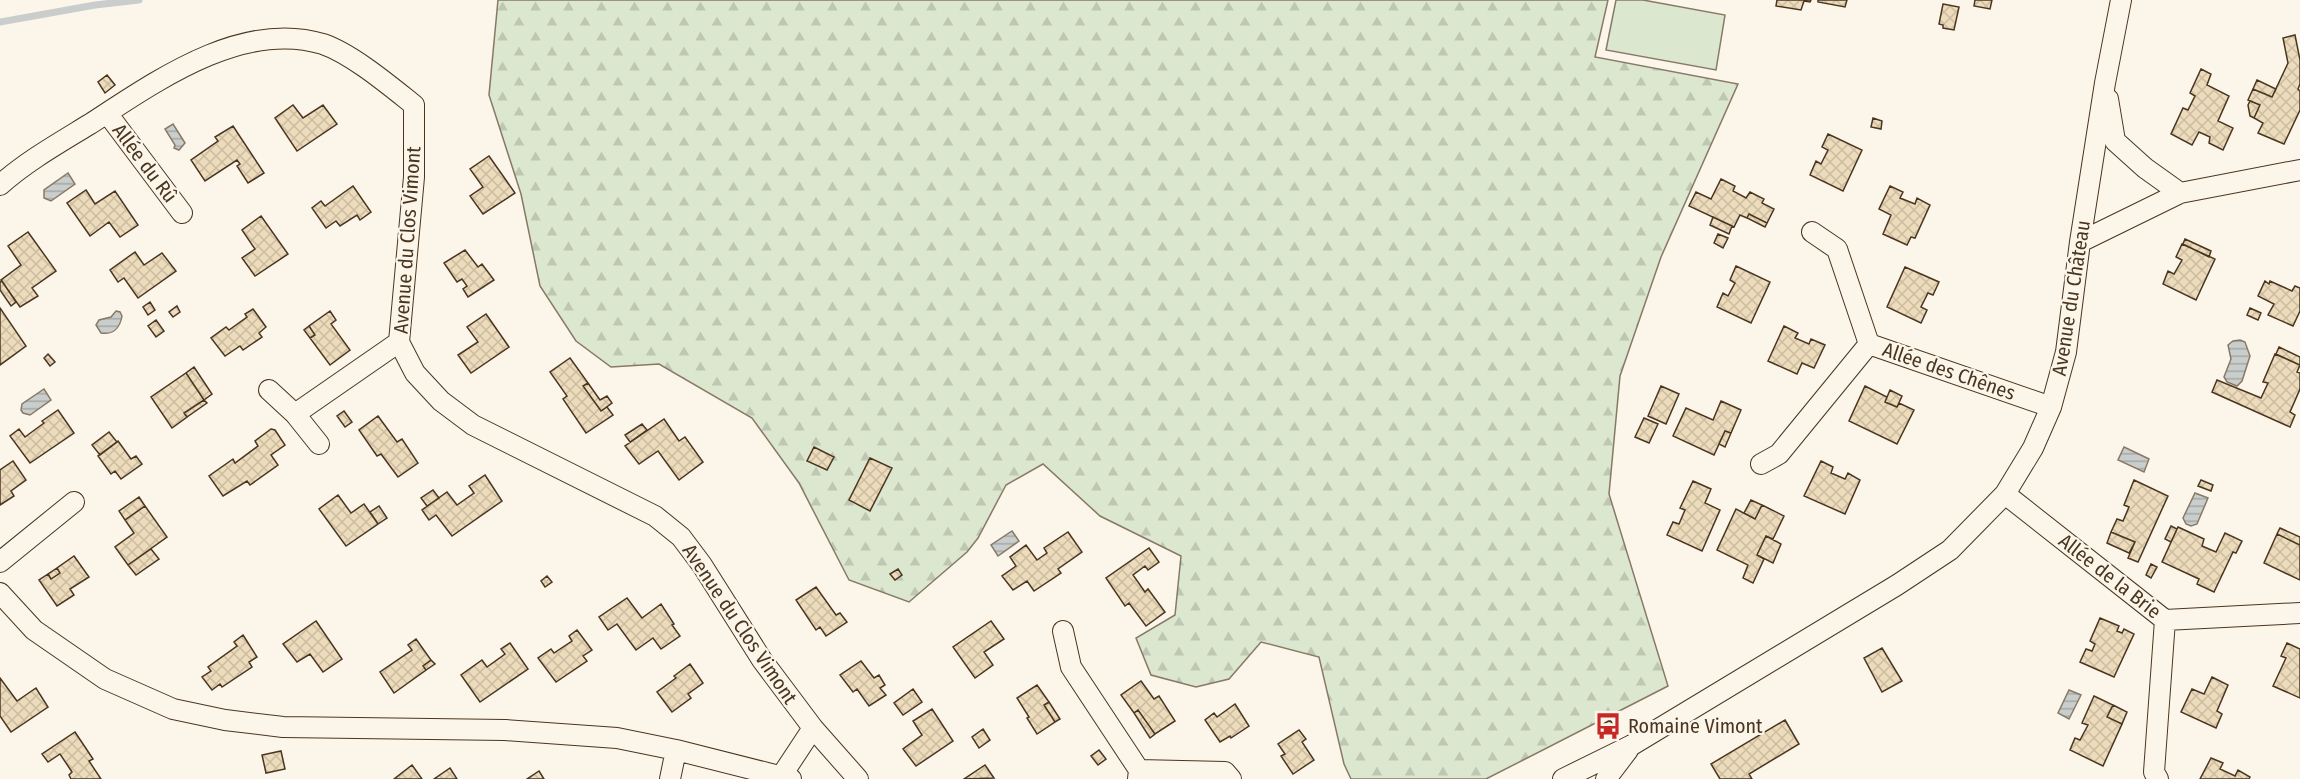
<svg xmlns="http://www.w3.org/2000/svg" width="2300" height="779" viewBox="0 0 2300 779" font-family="'Fira Sans Condensed',sans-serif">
<defs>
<pattern id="forest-firs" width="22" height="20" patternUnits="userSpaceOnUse" patternTransform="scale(1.5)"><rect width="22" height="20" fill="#dce7d0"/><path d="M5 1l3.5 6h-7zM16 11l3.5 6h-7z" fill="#bec7b2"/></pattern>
<pattern id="water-rules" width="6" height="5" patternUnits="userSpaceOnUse" patternTransform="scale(1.5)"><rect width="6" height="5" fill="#c9cecd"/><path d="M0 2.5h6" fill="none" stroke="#a5a8a6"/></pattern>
<pattern id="building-cross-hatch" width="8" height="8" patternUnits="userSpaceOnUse" patternTransform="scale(1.5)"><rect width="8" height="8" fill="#ecdcbc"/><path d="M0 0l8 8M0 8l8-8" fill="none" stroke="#ccbda1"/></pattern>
</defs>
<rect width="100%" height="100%" fill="#fbf6e9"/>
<!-- forest -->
<path fill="url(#forest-firs)" stroke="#887966" stroke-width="1.5" d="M498,0h1110l-13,57 143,27 -77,173 -41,119 -11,118 59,192 -182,93h-135l-7,-15 -25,-107 -58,-15 -32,37 -33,8 -45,-12 -15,-37 39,-23 6,-59 -81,-40 -57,-52 -37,21 -28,53 -11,14 -58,50 -60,-22 -50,-97 -47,-65 -93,-54 -48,3 -35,-26 -36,-55 -19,-92 -32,-99z"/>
<!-- pitch -->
<path fill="#dce7d0" stroke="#887966" stroke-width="1.5" d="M1616,0h27l82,15 -9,55 -110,-20z"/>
<!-- water -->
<path fill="url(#water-rules)" stroke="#887966" stroke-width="1.5" d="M173,124l12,19 -6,7 -5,-2 1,-3 -10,-16z
M68,173l7,11 -24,17 -7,-3v-8z
M116,311l4,1 2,4c-2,12 -9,19 -21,17l-5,-8 3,-5 12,-3z
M2240,340l5,2 5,14 -8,25 -5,5 -10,-4 -3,-5 7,-18 -3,-14 5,-4z
M44,389l7,11 -21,15 -7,-2 -2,-3 1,-6z
M2124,447l25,12 -5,13 -26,-12z
M2195,493l13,5 -11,26 -6,2 -5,-2 -3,-6z
M1012,531l7,10 -21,15 -7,-11z
M2069,690l12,5 -12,24 -11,-6z"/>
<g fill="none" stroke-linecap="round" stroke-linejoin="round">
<!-- stream -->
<path stroke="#c9cecd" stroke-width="7" d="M0,22l95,-17 44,-5"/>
</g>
<!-- building -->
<path fill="url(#building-cross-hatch)" stroke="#4a3520" stroke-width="1.5" d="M1777,0h34l-1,2 -6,-1 -3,9 -25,-4z
M1818,0h29l-2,7 -27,-5z
M1975,0h17l-2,9 -16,-3z
M1943,4l16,3 -5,23 -11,-2v-3l-4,-1z
M2295,35l5,25v24l-2,5 2,2v19l-16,34 -26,-11 5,-10 -9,-5 6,-13 -12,-5 5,-11 19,8 16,-34 -5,-25z
M2201,69l10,5 -4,11 22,11 -11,25 15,7 -10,22 -14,-7 1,-6 -11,-5 -7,13 -21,-11 12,-26 5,2 7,-14 -5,-3z
M107,75l8,10 -10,8 -7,-11z
M2257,80l19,9 -4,8 -19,-8z
M2250,101l10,4 -6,13 -4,-2 -2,-11z
M293,105l10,13 20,-13 14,19 -40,27 -22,-33z
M1873,118l9,3 -1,8 -10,-2z
M233,126l31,47 -16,10 -11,-17 3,-2 -3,-4 -32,21 -14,-21 27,-19 -3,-4z
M1828,134l34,16 -19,41 -33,-16 6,-14 5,3 7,-14 -6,-3z
M489,156l26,37 -32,21 -13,-18 13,-9 -13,-18z
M1721,179l14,7 -2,5 13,7 4,-6 14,7 -2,4 12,6 -7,14 -18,-9 -2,4 -7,-3 -6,12 -45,-21 7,-14 15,7z
M353,186l18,26 -11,8 -3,-5 -17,11 -4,-5 -10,7 -14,-20 9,-7 4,5z
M1890,186l13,6 -3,6 15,6 2,-6 13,7 -15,33 -4,-1 -4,8 -24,-11 8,-19 -12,-6z
M86,190l9,14 20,-13 23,34 -18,12 -11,-15 -19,14 -23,-33z
M1749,214l18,9 -2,4 -18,-9z
M261,216l27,38 -33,22 -13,-18 13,-9 -13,-19z
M1713,217l19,9 -3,8 -19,-9z
M28,232l28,39 -24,17 6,8 -18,11 -19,-27 20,-15 -13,-19z
M1718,234l10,4 -5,10 -9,-5z
M2185,239l26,12 -2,6 -26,-13z
M2182,244l33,15 -19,41 -33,-16 5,-13 6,3 8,-14 -6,-3z
M465,250l13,17 4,-3 12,16 -26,17 -5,-8 4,-3 -5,-7 -5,3 -13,-19z
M135,252l9,13 18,-12 14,18 -38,27 -14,-20 -6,4 -8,-12z
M1736,266l34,16 -19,41 -34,-16 6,-14 5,3 7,-13 -5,-3z
M1905,267l34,15 -6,13 -5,-2 -7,14 6,3 -6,13 -34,-16z
M2,281l14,21 -5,4 -11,-16v-8z
M2265,281l4,3 1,-3 22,10 3,-5 5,2v23l-7,15 -25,-11 6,-11 -16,-8z
M150,302l5,8 -7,5 -5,-8z
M177,306l3,6 -7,5 -4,-5z
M0,308l26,38 -26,19z
M2250,308l11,5 -3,7 -11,-5z
M253,309l13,18 -7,6 3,4 -19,13 -3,-4 -15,10 -14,-18 15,-11 3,3 18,-13 -2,-3z
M330,311l6,9 -5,4 19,26 -20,15 -20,-27 5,-3 -6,-9z
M486,314l23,33 -38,26 -13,-18 20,-13 -11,-15z
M156,320l8,11 -8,6 -8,-11z
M309,326l6,9 -5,3 -6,-8z
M1784,326l14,7 -3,5 14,6 2,-5 14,6 -11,23 -12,-5 -5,11 -29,-13z
M2279,347l21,10v8l-24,-11z
M48,354l7,8 -5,4 -6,-8z
M2275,354l25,11 -3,7 3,1v16l-10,23 5,3 -5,12 -78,-35 5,-12 44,18 7,-15 -5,-1z
M570,358l18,25 -5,3 18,25 6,-4 6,8 -27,18 -23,-34 4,-3 -17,-24z
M194,367l18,27 -8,6 -18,-27z
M186,373l18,27 -20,13 3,4 -15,11 -21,-31z
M588,383l12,17 7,-4 5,7 -11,8 -18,-25z
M1661,386l18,8 -13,30 -18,-8z
M1865,386l22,11 -2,5 12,5 2,-4 15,7 -17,34 -48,-23z
M1890,390l12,6 -5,11 -12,-5z
M204,400l3,3 -20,14 -3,-4z
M1721,401l20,9 -10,23 -6,-2 -11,24 -41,-19 13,-28 27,12z
M58,410l16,23 -44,30 -20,-27 9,-7 6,8 19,-14 -2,-2z
M344,411l8,11 -7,5 -8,-11z
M378,416l19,26 5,-3 16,24 -20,14 -17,-23 -4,2 -18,-26z
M1644,418l14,6 -9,19 -14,-6z
M664,419l15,22 6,-4 18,25 -24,18 -21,-29 -19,13 -14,-18z
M642,424l5,6 -17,12 -5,-7z
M271,429l4,1 10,15 -14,10 7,10 -28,20 -3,-4 -24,15 -14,-20 24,-17 2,4 23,-17 -3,-5z
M1725,431l6,2 -6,14 -6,-3z
M109,432l8,10 -17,13 -8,-10z
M118,441l13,18 5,-3 6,8 -21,15 -6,-8 -4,3 -13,-18z
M814,447l20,10 -7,13 -20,-9z
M870,458l22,10 -22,43 -21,-11z
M13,461l13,19 -15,11 3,5 -14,9v-35z
M1821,461l12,6 -2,6 14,6 3,-6 12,7 -15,34 -41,-18z
M485,475l17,26 -50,35 -16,-21 -7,5 -7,-10 25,-18 10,13 17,-12 -5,-7z
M2134,480l34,16 -30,66 -10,-4 7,-16 -24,-10 6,-13 6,2 6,-14 -5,-2z
M2201,480l12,5 -2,6 -13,-5z
M1693,481l18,8 -6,14 15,7 -18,41 -35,-16 6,-13 6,2 6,-14 -5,-2z
M433,490l6,8 -12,8 -6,-8z
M338,495l13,18 13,-9 14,20 -32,22 -27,-37z
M139,497l6,9 -20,14 -6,-9z
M1751,500l11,5 -7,14 -11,-6z
M1762,505l22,11 -11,23 -7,-3 -9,19 7,4 -11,24 -10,-5 5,-13 -31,-15 19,-41 19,10z
M145,506l22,31 -39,28 -13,-18 19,-14 -9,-13z
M379,506l8,12 -9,6 -8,-12z
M2171,526l6,3 -6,13 -6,-3z
M2178,527l26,12 -2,7 14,6 9,-19 17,8 -6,12 -3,-1 -19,40 -17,-8 2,-5 -37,-17z
M2280,528l20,9v8l-23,-11z
M1068,532l14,20 -24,17 3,4 -27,18 -7,-10 -14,9 -11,-14 14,-10 -6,-9 16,-12 11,15 10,-7 -3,-5z
M2111,532l24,10 -6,11 -22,-10z
M2277,534l23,11v35l-36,-17z
M1766,536l15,8 -8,19 -16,-8z
M1149,548l10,14 -11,8 -3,-4 -12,9 12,17 3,-3 17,23 -19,14 -17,-23 -4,3 -19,-28z
M151,549l8,10 -23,16 -8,-10z
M74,556l15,21 -19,12 4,6 -17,11 -18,-26 9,-6 3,5 9,-6 -3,-5z
M2151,564l6,3 -6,11 -5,-3z
M57,568l3,5 -9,6 -3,-5z
M898,569l4,6 -7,5 -5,-6z
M547,576l5,6 -7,5 -4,-6z
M816,587l20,28 4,-2 7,9 -21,14 -6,-9 -4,3 -20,-30z
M627,598l15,20 19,-14 13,20 -2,1 8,11 -19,13 -8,-11 -17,12 -19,-26 -9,6 -9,-13z
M2100,618l19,8 -2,5 5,2 2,-4 10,5 -20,43 -34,-15 6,-13 6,2 3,-7 -5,-3z
M316,621l26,38 -19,13 -13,-18 -13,8 -14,-18z
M991,621l13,18 -20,13 9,13 -18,13 -22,-31z
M577,630l15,20 -9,6 4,5 -31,21 -18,-24 13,-9 3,4 18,-12 -3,-5z
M243,635l14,22 -8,5 3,5 -30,20 -2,-3 -8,6 -10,-13 9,-6 -3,-4 29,-21 -3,-4z
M416,639l15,21 -8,6 3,4 -32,23 -14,-21 32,-22 -4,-5z
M510,643l18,26 -48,33 -19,-27 21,-15 5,7 18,-13 -4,-5z
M2287,643l13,6v49l-27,-12 13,-28 -5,-2z
M1882,648l20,33 -20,11 -18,-34z
M431,660l4,4 -9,6 -3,-4z
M861,661l13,17 5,-3 6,10 -5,3 6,7 -17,11 -12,-17 -4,3 -13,-17z
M690,664l13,19 -15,11 3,4 -19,14 -15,-20 19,-14 -2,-2z
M2212,677l16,8 -11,26 5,3 -6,14 -35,-16 11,-23 12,5z
M0,678l17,23 19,-13 12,19 -37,25 -11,-16z
M1141,681l13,18 5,-3 16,25 -20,13 -17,-24 -4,3 -13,-18z
M1037,685l12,17 -5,3 11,17 -18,12 -10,-16 2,-1 -12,-19z
M913,689l9,13 -19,13 -9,-12z
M2094,696l19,9 -6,12 15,7 -19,42 -33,-16 5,-12 5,2 8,-15 -6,-2z
M1049,702l11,17 -5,3 -11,-17z
M1235,704l14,22 -18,12 -1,-2 -10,6 -15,-22 9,-7 3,4z
M2113,705l14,7 -5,12 -15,-7z
M932,709l21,32 -37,25 -13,-17 19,-14 -9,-14z
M1138,710l17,24 -5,4 -16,-25z
M1610,720l4,6 -10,6 -4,-6z
M1785,720l14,24 -50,30 3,5h-32l-9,-15z
M983,729l7,11 -11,8 -7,-11z
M1299,730l7,9 -4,3 12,18 -21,14 -12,-18 4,-2 -7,-10z
M75,732l18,27 -4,2 12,18h-30l-2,-4 3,-3 -12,-18 -12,8 -6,-8z
M1099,750l7,9 -8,6 -7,-9z
M281,751l4,18 -19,4 -4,-18z
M2211,758l12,5 -3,6 15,7 3,-6 12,7 -1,2h-49z
M412,765l10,14h-28z
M985,765l9,13 -30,1z
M450,768l7,11h-23z
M539,771l5,8h-17z"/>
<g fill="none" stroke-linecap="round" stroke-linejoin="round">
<defs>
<path id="street" d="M2108,99l7,42 30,27 35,25
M107,113l75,100
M0,185c27,-24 59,-42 90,-61 65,-42 152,-105 233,-80 29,10 67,42 91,61v72l-15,165 16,31 26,28 32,24 182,91 26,21 21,28 60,95 51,68 45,51
M1812,232l25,17 32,95 182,63
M2080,242l100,-49 120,-23
M269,390l26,24 24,30
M295,414l104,-72
M1761,464l18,-10 90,-110
M2005,494l160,126 135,-7
M0,562l74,-60
M0,593l34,37 71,49 68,30 52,11 58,7 222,3 112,8 59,12 115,29
M1063,631l8,36 68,103 -1,9
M1139,770l86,2 6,7
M782,775l31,-47
M670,779l6,-29
M1563,779l69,-34 265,-160 53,-35 55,-56 28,-46 18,-41 15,-55 14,-110 25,-159 16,-83
M1606,779l22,-29
M2158,779l-4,-7 11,-152"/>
</defs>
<!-- street casing -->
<use href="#street" stroke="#4a3520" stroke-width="22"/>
<!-- street -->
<use href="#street" stroke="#fbf6e9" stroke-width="20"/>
</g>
<!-- icons -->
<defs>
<symbol id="bus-bare" viewBox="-9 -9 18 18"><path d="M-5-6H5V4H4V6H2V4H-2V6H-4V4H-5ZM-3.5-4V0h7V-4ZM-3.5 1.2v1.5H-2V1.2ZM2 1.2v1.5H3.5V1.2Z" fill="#c62828" stroke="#fbf6e9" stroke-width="2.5" paint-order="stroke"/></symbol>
</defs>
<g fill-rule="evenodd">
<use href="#bus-bare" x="1589" y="707" width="38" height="38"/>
</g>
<g text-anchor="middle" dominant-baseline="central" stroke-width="4.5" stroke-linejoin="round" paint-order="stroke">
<!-- street labels -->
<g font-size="20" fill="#4a3520" stroke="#fbf6e9">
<text transform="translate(145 163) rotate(53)">Allée du Rû</text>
<text transform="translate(407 240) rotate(-86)">Avenue du Clos Vimont</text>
<text transform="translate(2071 298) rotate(-81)">Avenue du Château</text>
<text transform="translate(1949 371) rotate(19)">Allée des Chênes</text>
<text transform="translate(2110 576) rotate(38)">Allée de la Brie</text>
<text transform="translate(740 624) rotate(56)">Avenue du Clos Vimont</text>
</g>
<!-- poi labels -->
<g font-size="20" fill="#4a3520" stroke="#fbf6e9" text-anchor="start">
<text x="1628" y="726">Romaine Vimont</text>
</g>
</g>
</svg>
